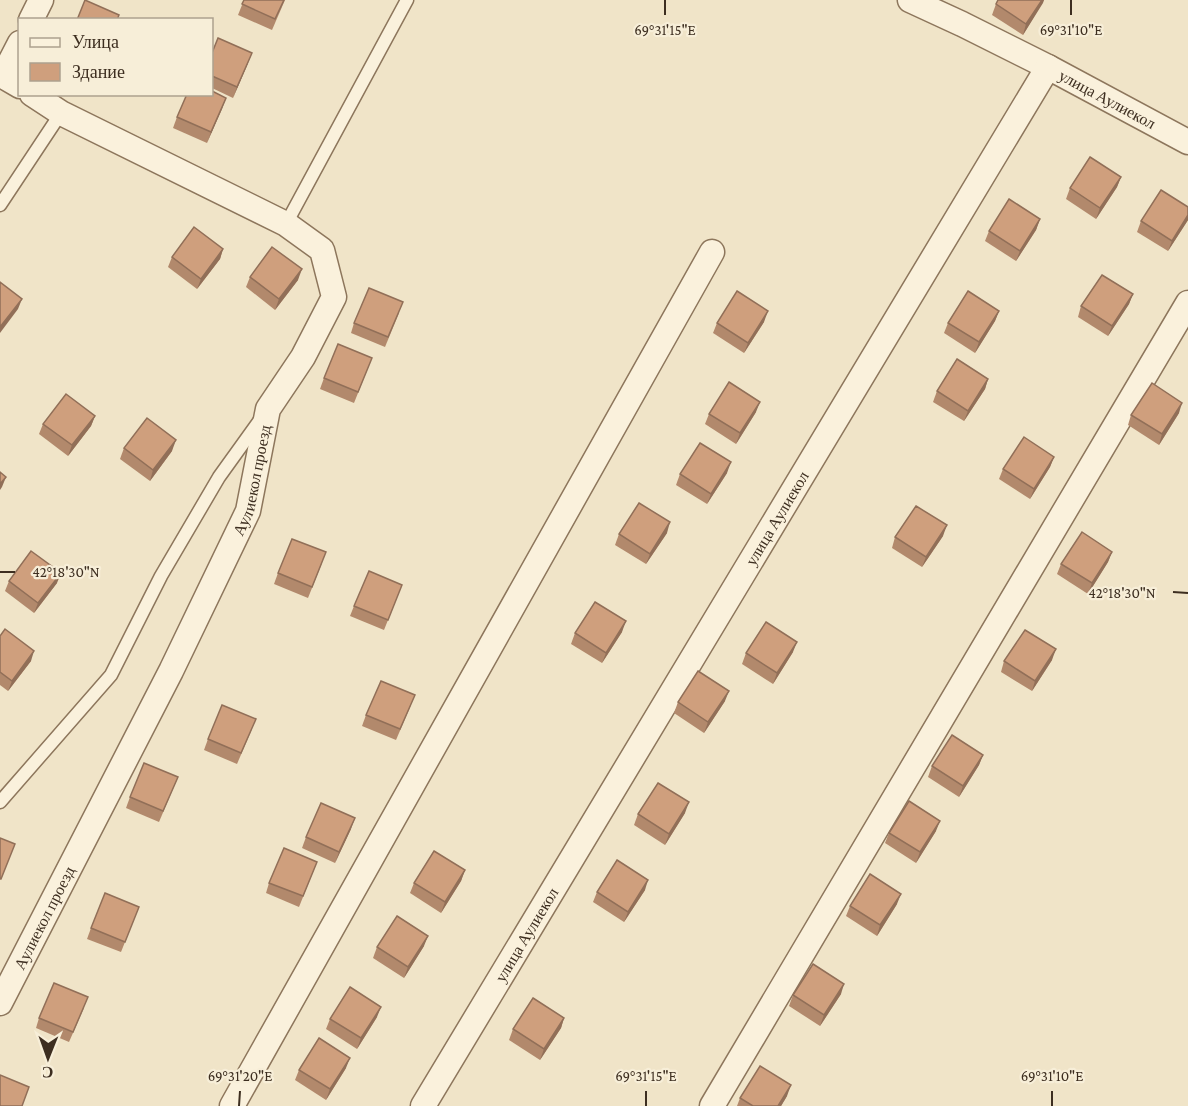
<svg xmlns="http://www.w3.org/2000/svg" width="1188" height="1106" viewBox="0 0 1188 1106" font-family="'Crimson Pro',serif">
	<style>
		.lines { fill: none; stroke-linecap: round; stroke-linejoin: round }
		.service-casing { stroke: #8d765c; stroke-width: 15 }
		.minor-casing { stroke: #8d765c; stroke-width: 27 }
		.service { stroke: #faf1dc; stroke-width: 12 }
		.minor { stroke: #faf1dc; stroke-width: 24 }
		.wall { fill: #b2896c }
		.shaded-wall { fill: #916f58 }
		.building { fill: #cf9f7d; stroke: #916f58; stroke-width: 1.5 }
		.ticks { fill: none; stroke: #3d2e20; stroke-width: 2 }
		.labels { text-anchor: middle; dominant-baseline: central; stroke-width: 4.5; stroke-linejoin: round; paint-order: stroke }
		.street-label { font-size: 16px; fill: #3d2e20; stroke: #f7eed8 }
		.ticks-label { font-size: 15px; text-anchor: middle; fill: #3d2e20; stroke: #f7eed8; stroke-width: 4.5; stroke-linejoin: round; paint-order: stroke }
	</style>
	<rect width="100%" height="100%" fill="#f0e4c8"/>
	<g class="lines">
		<g class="service-casing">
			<g id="service">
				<polyline points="0,205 61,113"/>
				<polyline points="286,224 407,0"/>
				<polyline points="0,802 111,675 161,576 219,477 260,420"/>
			</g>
		</g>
		<g class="minor-casing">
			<g id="minor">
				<polyline points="910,0 962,24 1048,67"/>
				<polyline points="31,20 41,0"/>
				<polyline points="20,43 3,76 20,86"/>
				<path id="s1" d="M0 1003 171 671 248 511 268 409 303 357 334 297 322 250 286 224 61 113 32 94"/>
				<polyline points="232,1106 712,252"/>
				<path id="s2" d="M423 1106 1048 67 1188 142"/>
				<polyline points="712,1106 1188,303"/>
			</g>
		</g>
		<use href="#service" class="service"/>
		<use href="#minor" class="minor"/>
	</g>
	<g class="wall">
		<polygon points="244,0 285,0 272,30 238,15"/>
		<polygon points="998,0 1044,0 1023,35 992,15 996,4"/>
		<polygon points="212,53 248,63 233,98 212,88"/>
		<polygon points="226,98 207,143 173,128 177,117"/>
		<polygon points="1121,177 1117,187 1096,219 1066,199 1070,188"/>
		<polygon points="1188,207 1188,220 1168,251 1137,232 1141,221"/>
		<polygon points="1040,219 1036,230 1016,261 985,241 989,231"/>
		<polygon points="223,249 220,259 197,289 168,267 172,257"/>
		<polygon points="250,277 298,280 275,310 246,287"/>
		<polygon points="1133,294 1129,304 1108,336 1078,317 1081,306"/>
		<polygon points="999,311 995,321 975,353 944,333 948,323"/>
		<polygon points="399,313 385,347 351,333 354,323"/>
		<polygon points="764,322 744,353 713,333 717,323"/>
		<polygon points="368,368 354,403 320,389 324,378"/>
		<polygon points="988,379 985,389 964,421 933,402 937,391"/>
		<polygon points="756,412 736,444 705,424 709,414"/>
		<polygon points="1179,413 1159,445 1128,425 1131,415"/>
		<polygon points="95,416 91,426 68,456 39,434 43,424"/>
		<polygon points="124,448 172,451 150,481 120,459"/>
		<polygon points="1054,457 1050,467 1030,499 999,479 1003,469"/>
		<polygon points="727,473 707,504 676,485 680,474"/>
		<polygon points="667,533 646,564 615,545 619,534"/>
		<polygon points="943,536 922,567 892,548 895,537"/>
		<polygon points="1112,552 1108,562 1088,594 1057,574 1061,564"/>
		<polygon points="322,563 308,598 274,584 278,573"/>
		<polygon points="9,581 57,583 34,613 5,591"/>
		<polygon points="402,585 384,630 350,616 354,606"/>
		<polygon points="622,632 602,663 571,644 575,633"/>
		<polygon points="0,636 31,661 8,691 0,685"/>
		<polygon points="793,652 773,684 742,664 746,653"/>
		<polygon points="1052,660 1032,691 1001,672 1004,661"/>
		<polygon points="725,701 704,733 674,713 678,702"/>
		<polygon points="411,705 396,740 362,726 366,715"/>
		<polygon points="252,729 237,764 204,750 208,739"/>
		<polygon points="983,755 979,765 959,797 928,777 932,766"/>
		<polygon points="178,777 159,822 126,808 130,797"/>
		<polygon points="685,813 665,845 634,825 638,814"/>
		<polygon points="351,829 335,863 302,848 306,837"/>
		<polygon points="936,831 916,863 885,843 889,833"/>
		<polygon points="317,862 299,907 266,893 269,883"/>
		<polygon points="465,870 461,881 441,913 410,893 414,883"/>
		<polygon points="645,890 624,922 593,902 597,892"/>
		<polygon points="897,904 877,936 846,916 850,906"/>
		<polygon points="139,907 121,952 87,939 91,928"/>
		<polygon points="424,946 404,978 373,958 377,947"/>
		<polygon points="841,994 820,1026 789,1006 793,995"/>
		<polygon points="84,1008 69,1042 36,1028 39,1018"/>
		<polygon points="377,1017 357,1049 326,1029 330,1019"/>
		<polygon points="564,1018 561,1028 540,1060 509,1040 513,1029"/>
		<polygon points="346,1068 326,1100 295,1080 299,1070"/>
		<polygon points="787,1096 781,1106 737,1106 740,1098"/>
	</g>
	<g class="shaded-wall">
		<polygon points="1042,0 1044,0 1043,3 1023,35 1026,24"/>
		<polygon points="252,53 248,63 233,98 237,87"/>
		<polygon points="226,98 222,109 207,143 211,132"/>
		<polygon points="1121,177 1117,187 1096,219 1100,208"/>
		<polygon points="1188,215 1188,220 1168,251 1172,241"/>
		<polygon points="1040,219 1036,230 1016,261 1020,251"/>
		<polygon points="223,249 220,259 197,289 201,279"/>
		<polygon points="302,269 298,280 275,310 279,299"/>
		<polygon points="1133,294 1129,304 1108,336 1112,326"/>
		<polygon points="22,299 18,309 0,333 0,327"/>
		<polygon points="768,311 764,322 744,353 748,343"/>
		<polygon points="999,311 995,321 975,353 979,342"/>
		<polygon points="988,379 985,389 964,421 968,411"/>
		<polygon points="760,402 756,412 736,444 740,433"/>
		<polygon points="1182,403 1179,413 1159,445 1162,434"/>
		<polygon points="95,416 91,426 68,456 72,445"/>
		<polygon points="176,440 172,451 150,481 153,470"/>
		<polygon points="1054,457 1050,467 1030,499 1034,489"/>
		<polygon points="731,462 727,473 707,504 711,494"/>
		<polygon points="6,477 2,487 0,490 0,484"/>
		<polygon points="670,522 667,533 646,564 650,554"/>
		<polygon points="947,525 943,536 922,567 926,557"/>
		<polygon points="1112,552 1108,562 1088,594 1092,583"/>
		<polygon points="61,573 57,583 34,613 38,603"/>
		<polygon points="626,621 622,632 602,663 606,653"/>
		<polygon points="797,642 793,652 773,684 777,673"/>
		<polygon points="1056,649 1052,660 1032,691 1035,681"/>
		<polygon points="34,651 31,661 8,691 12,681"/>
		<polygon points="729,691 725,701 704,733 708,722"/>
		<polygon points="983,755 979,765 959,797 963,786"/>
		<polygon points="689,802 685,813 665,845 669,834"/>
		<polygon points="355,818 351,829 335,863 339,852"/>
		<polygon points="940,821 936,831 916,863 920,852"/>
		<polygon points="465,870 461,881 441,913 445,902"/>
		<polygon points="648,880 645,890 624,922 628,912"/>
		<polygon points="901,894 897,904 877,936 880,925"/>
		<polygon points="428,936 424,946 404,978 408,967"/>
		<polygon points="844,984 841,994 820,1026 824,1015"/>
		<polygon points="381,1007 377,1017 357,1049 361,1038"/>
		<polygon points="564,1018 561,1028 540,1060 544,1049"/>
		<polygon points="350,1058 346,1068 326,1100 330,1089"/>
		<polygon points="791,1085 787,1096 781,1106 778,1106"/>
	</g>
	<g class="building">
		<polygon points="85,0 119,15 117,20 77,20"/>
		<polygon points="244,0 284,0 275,19 242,4"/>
		<polygon points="998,0 1042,0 1026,24 996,4"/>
		<polygon points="218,38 252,53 237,87 212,76 212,53"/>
		<polygon points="212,91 226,98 211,132 177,117 187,94 212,94"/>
		<polygon points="1090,157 1121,177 1100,208 1070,188"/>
		<polygon points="1161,190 1188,207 1188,215 1172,241 1141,221"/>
		<polygon points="1009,199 1040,219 1020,251 989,231"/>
		<polygon points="194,227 223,249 201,279 172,257"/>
		<polygon points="272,247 302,269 279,299 250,277"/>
		<polygon points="1102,275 1133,294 1112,326 1081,306"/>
		<polygon points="0,282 22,299 0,327"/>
		<polygon points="369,288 403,302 388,337 354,323"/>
		<polygon points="737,291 768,311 748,343 717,323"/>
		<polygon points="968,291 999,311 979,342 948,323"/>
		<polygon points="338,344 372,358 358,392 324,378"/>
		<polygon points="957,359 988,379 968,411 937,391"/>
		<polygon points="729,382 760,402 740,433 709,414"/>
		<polygon points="1152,383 1182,403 1162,434 1131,415"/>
		<polygon points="66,394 95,416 72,445 43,424"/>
		<polygon points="147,418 176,440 153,470 124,448"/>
		<polygon points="1024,437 1054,457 1034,489 1003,469"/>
		<polygon points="700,443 731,462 711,494 680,474"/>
		<polygon points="0,472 6,477 0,484"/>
		<polygon points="639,503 670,522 650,554 619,534"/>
		<polygon points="916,506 947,525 926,557 895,537"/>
		<polygon points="1082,532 1112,552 1092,583 1061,564"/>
		<polygon points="292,539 326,552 312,587 278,573"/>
		<polygon points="31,551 61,573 38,603 9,581"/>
		<polygon points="369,571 402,585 388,620 354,606"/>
		<polygon points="595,602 626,621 606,653 575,633"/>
		<polygon points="766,622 797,642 777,673 746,653"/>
		<polygon points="5,629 34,651 12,681 0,672 0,636"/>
		<polygon points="1025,630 1056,649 1035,681 1004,661"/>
		<polygon points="698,671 729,691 708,722 678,702"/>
		<polygon points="381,681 415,695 400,729 366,715"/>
		<polygon points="222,705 256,719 241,753 208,739"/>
		<polygon points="952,735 983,755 963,786 932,766"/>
		<polygon points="144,763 178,777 163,811 130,797"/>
		<polygon points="658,783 689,802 669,834 638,814"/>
		<polygon points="909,801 940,821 920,852 889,833"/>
		<polygon points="321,803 355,818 339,852 306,837"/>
		<polygon points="0,838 15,844 1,879 0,879"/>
		<polygon points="284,848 317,862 303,896 269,883"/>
		<polygon points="434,851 465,870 445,902 414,883"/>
		<polygon points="617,860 648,880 628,912 597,892"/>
		<polygon points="870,874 901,894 880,925 850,906"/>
		<polygon points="105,893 139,907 125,942 91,928"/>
		<polygon points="397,916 428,936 408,967 377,947"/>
		<polygon points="813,964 844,984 824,1015 793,995"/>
		<polygon points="54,983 88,997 73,1032 39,1018"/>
		<polygon points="350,987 381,1007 361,1038 330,1019"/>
		<polygon points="533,998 564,1018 544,1049 513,1029"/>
		<polygon points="319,1038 350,1058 330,1089 299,1070"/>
		<polygon points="760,1066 791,1085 778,1106 753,1106 740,1098"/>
		<polygon points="0,1075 29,1087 22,1106 0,1106"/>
	</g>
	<path class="ticks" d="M665 15V0M1071 15V0M0 572H15M1173 592 1188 593M239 1106 240 1091M646 1106V1091M1052 1106V1091"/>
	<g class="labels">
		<g class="street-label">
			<text stroke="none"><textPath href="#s2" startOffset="1280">улица Аулиекол</textPath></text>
			<text stroke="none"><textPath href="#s1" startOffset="582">Аулиекол проезд</textPath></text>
			<text stroke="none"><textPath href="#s2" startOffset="686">улица Аулиекол</textPath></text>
			<text stroke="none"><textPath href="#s1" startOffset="96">Аулиекол проезд</textPath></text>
			<text stroke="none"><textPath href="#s2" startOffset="200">улица Аулиекол</textPath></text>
		</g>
	</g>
	<g class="ticks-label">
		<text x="665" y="35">69°31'15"E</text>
		<text x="1071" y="35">69°31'10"E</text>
		<text x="66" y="577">42°18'30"N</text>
		<text x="1122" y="598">42°18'30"N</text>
		<text x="240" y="1081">69°31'20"E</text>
		<text x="646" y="1081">69°31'15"E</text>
		<text x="1052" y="1081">69°31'10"E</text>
	</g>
	<rect x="18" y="18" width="195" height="78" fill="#f7eed8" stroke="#ada18e" stroke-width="1.5"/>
	<rect x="30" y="38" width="30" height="9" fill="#faf1dc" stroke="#ada18e" stroke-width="1.5"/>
	<text x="72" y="48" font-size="18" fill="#3d2e20">Улица</text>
	<rect x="30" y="63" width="30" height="18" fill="#cf9f7d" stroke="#ada18e" stroke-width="1.5"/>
	<text x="72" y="78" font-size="18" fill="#3d2e20">Здание</text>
	<g transform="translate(48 1058) rotate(181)" stroke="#f7eed8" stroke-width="4.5" paint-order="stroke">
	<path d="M0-4.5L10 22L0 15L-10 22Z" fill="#3d2e20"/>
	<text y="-9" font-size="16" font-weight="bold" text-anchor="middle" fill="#3d2e20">С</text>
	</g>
</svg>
